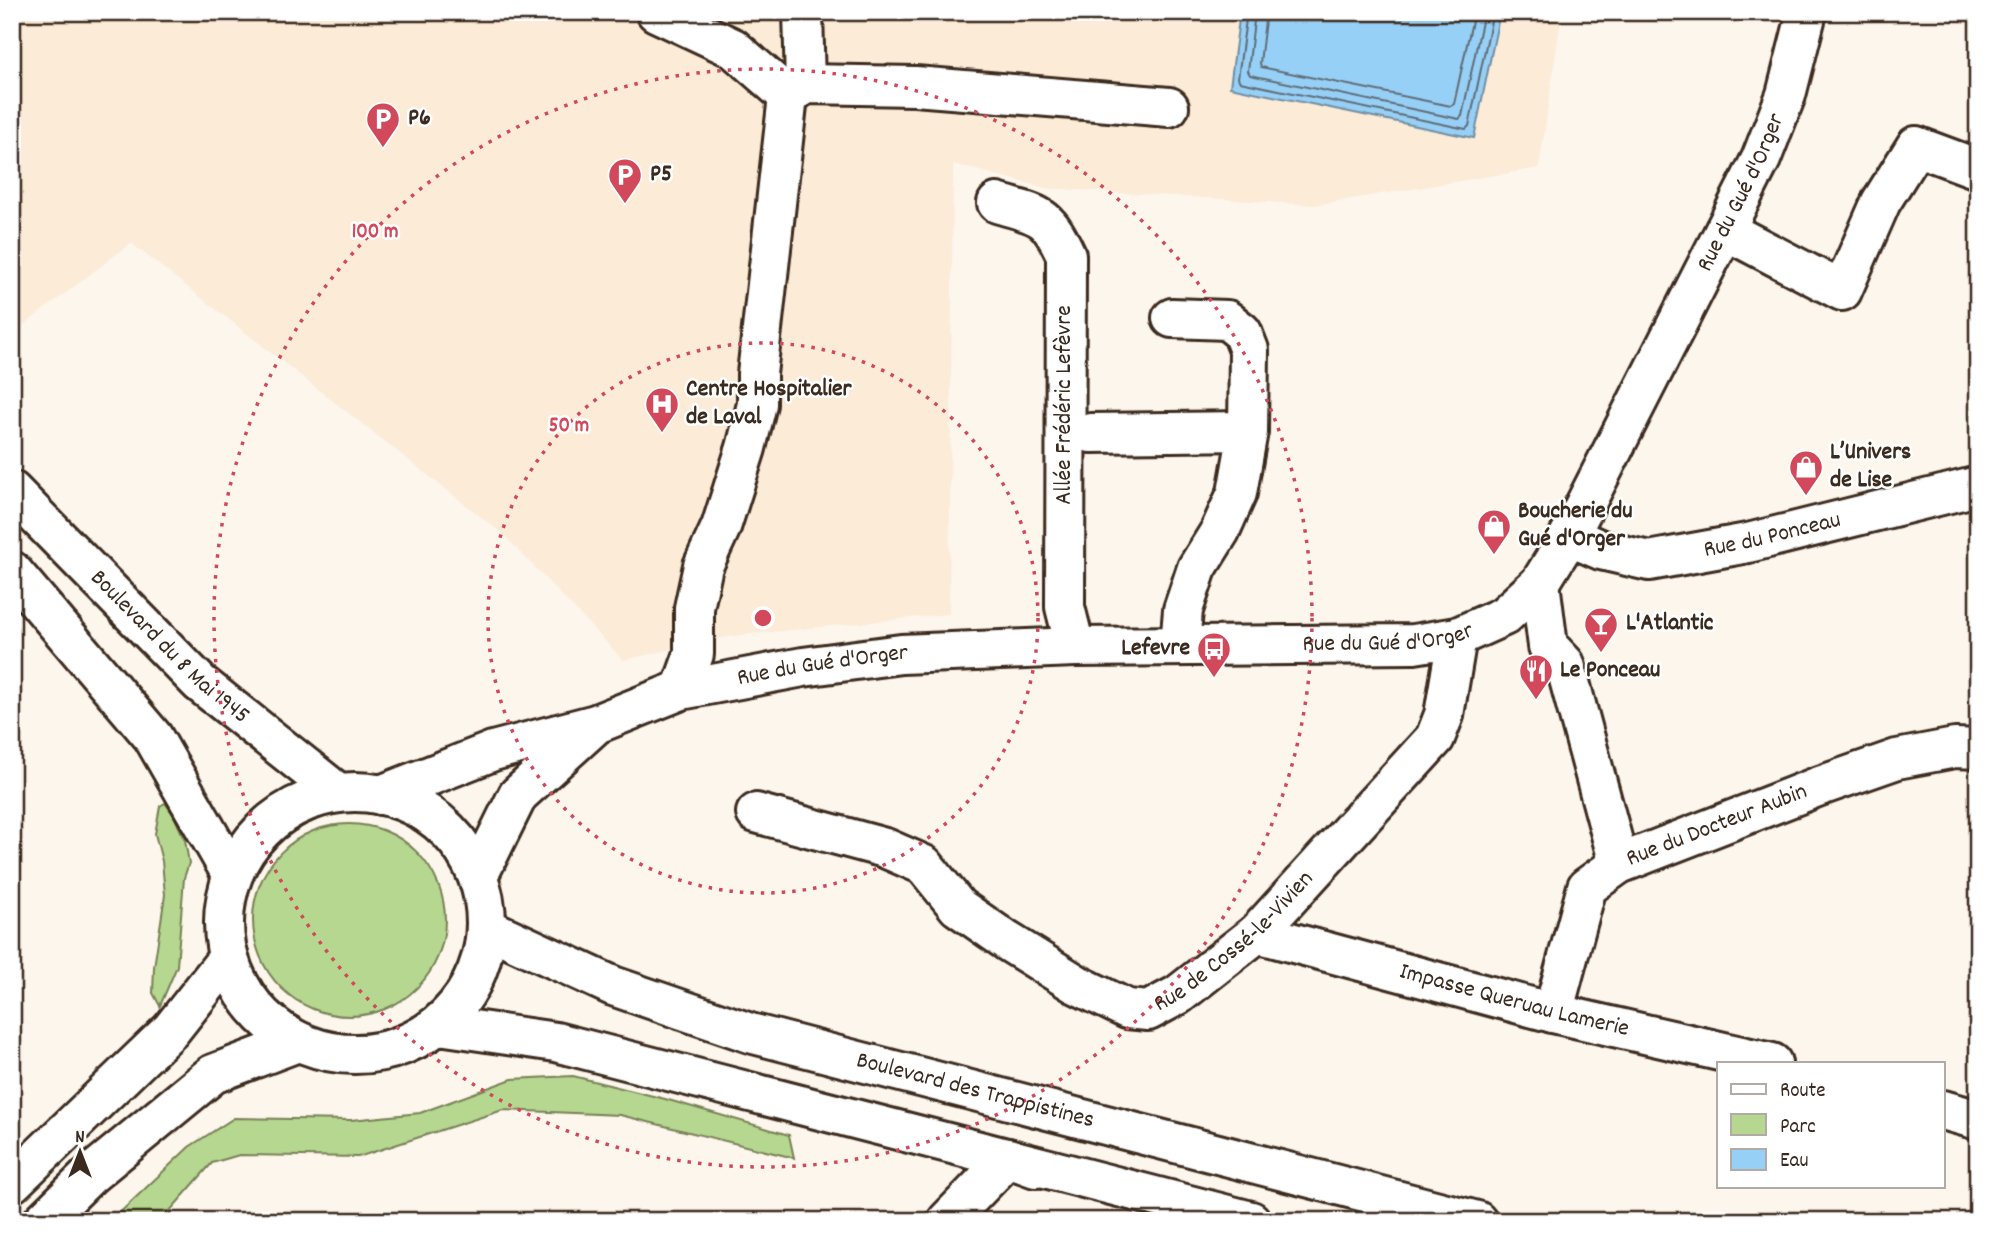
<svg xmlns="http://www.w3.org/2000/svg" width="1990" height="1233" viewBox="0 0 1990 1233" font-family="Dekko,sans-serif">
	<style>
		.built { fill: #fbebd7 }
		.green { fill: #b6d790; stroke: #788057; stroke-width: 2 }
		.water { fill: #97d0f7; stroke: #728ea0; stroke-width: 2 }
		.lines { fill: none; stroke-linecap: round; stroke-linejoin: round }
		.shore { stroke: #606c75; stroke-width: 2 }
		.minor-casing { stroke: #3b2a1e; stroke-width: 44 }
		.major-casing { stroke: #3b2a1e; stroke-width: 44 }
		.minor { stroke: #fff; stroke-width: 38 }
		.major { stroke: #fff; stroke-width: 38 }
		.ring { fill: none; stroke: #d1495b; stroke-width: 3.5; stroke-dasharray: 3.5 7 }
		.labels { text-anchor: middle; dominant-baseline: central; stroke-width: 5; stroke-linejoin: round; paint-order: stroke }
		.poi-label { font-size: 24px; font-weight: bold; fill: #3b2a1e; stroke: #fff; text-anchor: start }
		.street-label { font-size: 24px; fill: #3b2a1e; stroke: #fff }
		.centre { fill: #d1495b; stroke: #fff; stroke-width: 3.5 }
		.ring-label { font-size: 21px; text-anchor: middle; font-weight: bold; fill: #d1495b; stroke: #fff; stroke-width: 5; stroke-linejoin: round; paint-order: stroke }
	</style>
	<rect width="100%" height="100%" fill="#fdf6ed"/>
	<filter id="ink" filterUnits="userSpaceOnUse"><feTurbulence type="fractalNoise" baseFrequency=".0143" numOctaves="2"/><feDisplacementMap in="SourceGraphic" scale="14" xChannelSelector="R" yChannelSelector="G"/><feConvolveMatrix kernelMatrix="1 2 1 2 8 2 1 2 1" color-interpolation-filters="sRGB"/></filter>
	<g filter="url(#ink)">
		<polygon class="built" points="12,12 1562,12 1539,168 1314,205 1046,188 953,164 949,614 731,636 623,660 503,534 131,243 12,334"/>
		<g class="green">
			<polygon points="165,803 173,814 185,840 189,863 184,878 177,966 160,1006 153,993 154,967 165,895 162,861 155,834 160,806"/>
			<circle cx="349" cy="920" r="96"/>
			<polygon points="573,1076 665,1099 789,1135 794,1158 620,1115 503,1110 358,1157 239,1155 212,1163 161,1221 111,1221 189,1147 234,1118 351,1120 420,1113 512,1079"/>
		</g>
		<polygon class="water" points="1240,12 1500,12 1474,138 1230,87"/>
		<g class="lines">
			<g class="shore">
				<polyline points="1247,12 1238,78 1240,82 1466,129 1469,126 1493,12"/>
				<polyline points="1255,12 1248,71 1250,75 1459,119 1462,116 1484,12"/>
				<polyline points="1266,12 1260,63 1261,67 1451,106 1454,104 1474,12"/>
			</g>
			<g class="minor-casing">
				<g id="minor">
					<polyline points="656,12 733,48 788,96 757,374 757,404 746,448 721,527 703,566 694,608 694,654 681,690"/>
					<polyline points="803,12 805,84"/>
					<polyline points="788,96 805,84 915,86 1169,107"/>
					<path d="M997 203C1040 216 1046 212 1066 255L1065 607 1075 647"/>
					<polyline points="1725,230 1842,291 1881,202 1916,146 1978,169"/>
					<polyline points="1172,318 1227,320 1242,332 1249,350 1248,431 1237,493 1220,531 1197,568 1183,610 1180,646"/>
					<polyline points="1091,433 1248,431"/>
					<path id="s1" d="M1569 536 1601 550 1649 561 1748 543 1978 486"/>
					<polyline points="1540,583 1548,646 1565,664 1619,864"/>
					<path id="s2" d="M756 813 885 848 924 865 958 907 1007 941 1076 984 1127 1009 1148 1011 1178 995 1257 933 1435 738 1444 715 1457 637"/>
					<path id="s3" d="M1257 933 1553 1013 1772 1063"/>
					<path id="s4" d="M1553 1013 1587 887 1619 864 1817 787 1897 759 1955 748 1978 749"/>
					<polyline points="1943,1110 1978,1120"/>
					<polyline points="947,1221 1008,1158 1036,1168"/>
				</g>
			</g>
			<g class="major-casing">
				<g id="major">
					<path id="s5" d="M12 491 200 683 338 793"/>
					<polyline points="12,571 153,737 232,875"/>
					<circle cx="355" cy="923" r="131"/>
					<path id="s6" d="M381 795 493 751 596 724 681 690 803 667 901 654 1075 647 1414 644 1457 637 1504 616 1540 583 1569 536 1761 159 1786 95 1807 12"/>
					<polyline points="478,876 518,795 592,728"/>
					<path id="s7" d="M487 928 613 986 750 1033 1477 1221"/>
					<polyline points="439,1025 556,1042 1251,1221"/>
					<polyline points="12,1183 171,1030 227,959"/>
					<polyline points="43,1221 90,1175 213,1074 298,1042"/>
				</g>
			</g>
			<use href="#minor" class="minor"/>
			<use href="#major" class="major"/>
		</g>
	</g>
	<g class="ring">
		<circle cx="763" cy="618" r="275"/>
		<circle cx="763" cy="618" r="549"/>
	</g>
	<defs>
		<g id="parking-pin" transform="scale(1.75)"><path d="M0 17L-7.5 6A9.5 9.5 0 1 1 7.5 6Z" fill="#d1495b" stroke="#fff"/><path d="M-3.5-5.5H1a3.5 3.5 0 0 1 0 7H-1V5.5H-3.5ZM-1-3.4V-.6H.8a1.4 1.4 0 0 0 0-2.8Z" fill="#fff"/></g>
		<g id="hospital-pin" transform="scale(1.75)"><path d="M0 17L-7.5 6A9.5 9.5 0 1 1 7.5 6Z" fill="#d1495b" stroke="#fff"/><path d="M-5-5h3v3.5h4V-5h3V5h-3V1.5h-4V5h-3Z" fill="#fff"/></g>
		<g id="shop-pin" transform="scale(1.75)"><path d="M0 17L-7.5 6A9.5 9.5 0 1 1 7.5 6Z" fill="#d1495b" stroke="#fff"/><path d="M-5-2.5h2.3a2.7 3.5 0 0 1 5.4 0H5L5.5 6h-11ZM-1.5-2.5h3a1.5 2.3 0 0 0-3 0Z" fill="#fff"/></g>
		<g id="bar-pin" transform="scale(1.75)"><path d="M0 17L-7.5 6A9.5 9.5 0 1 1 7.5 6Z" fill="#d1495b" stroke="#fff"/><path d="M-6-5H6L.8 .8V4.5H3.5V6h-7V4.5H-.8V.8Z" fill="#fff"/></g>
		<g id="bus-pin" transform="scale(1.75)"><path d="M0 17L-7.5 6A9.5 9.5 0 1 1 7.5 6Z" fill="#d1495b" stroke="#fff"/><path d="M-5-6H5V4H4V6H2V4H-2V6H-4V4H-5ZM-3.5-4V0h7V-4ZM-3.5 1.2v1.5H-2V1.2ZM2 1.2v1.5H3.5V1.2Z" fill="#fff"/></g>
		<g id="restaurant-pin" transform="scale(1.75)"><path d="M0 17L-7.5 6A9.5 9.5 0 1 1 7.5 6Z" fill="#d1495b" stroke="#fff"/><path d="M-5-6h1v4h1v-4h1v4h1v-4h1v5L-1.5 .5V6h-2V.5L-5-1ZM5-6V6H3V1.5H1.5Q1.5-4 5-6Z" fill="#fff"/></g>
	</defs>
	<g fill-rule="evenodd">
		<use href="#parking-pin" x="383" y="119"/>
		<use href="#parking-pin" x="625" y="175"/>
		<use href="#hospital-pin" x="662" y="404"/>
		<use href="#shop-pin" x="1806" y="467"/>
		<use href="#shop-pin" x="1494" y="526"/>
		<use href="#bar-pin" x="1601" y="624"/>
		<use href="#bus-pin" x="1214" y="649"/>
		<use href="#restaurant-pin" x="1536" y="671"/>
	</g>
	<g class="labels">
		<g class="poi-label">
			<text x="408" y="119">P6</text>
			<text x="650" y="175">P5</text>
			<text x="686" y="390">Centre Hospitalier<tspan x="686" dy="28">de Laval</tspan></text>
			<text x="1830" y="453">L’Univers<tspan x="1830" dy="28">de Lise</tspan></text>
			<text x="1518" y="512">Boucherie du<tspan x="1518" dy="28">Gué d'Orger</tspan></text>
			<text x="1626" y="624">L'Atlantic</text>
			<text x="1190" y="649" text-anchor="end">Lefevre</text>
			<text x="1560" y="671">Le Ponceau</text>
		</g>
		<g class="street-label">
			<text stroke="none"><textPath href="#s6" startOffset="1638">Rue du Gué d'Orger</textPath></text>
			<text transform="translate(1065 405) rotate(-90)">Allée Frédéric Lefèvre</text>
			<text stroke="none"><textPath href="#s1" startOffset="210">Rue du Ponceau</textPath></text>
			<text stroke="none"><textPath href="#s6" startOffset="1029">Rue du Gué d'Orger</textPath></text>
			<text stroke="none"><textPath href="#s5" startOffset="222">Boulevard du 8 Mai 1945</textPath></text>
			<text stroke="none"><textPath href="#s6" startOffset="462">Rue du Gué d'Orger</textPath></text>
			<text stroke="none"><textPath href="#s4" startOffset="275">Rue du Docteur Aubin</textPath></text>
			<text stroke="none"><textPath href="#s2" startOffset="560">Rue de Cossé-le-Vivien</textPath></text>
			<text stroke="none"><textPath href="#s3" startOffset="266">Impasse Queruau Lamerie</textPath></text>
			<text stroke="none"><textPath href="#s7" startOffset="516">Boulevard des Trappistines</textPath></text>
		</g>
	</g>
	<circle cx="763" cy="618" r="10" class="centre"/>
	<g class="ring-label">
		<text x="375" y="237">100 m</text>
		<text x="569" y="431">50 m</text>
	</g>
	<rect width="1990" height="1233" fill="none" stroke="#fff" stroke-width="42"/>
	<rect x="21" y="21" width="1948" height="1191" fill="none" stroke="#3b2a1e" stroke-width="2.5" filter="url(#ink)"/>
	<rect x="1717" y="1062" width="228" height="126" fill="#ffffff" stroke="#b1aaa5" stroke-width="2"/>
	<rect x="1731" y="1084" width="35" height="10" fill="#ffffff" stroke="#b1aaa5" stroke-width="2"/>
	<text x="1780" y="1096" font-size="21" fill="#3b2a1e">Route</text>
	<rect x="1731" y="1114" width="35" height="21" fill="#b6d790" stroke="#b1aaa5" stroke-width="2"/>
	<text x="1780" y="1132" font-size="21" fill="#3b2a1e">Parc</text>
	<rect x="1731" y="1149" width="35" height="21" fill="#97d0f7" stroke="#b1aaa5" stroke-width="2"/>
	<text x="1780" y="1166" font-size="21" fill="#3b2a1e">Eau</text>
	<g transform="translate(80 1152)" stroke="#ffffff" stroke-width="5" paint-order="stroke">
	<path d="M0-5L12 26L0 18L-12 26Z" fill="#3b2a1e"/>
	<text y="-10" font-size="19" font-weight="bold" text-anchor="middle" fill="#3b2a1e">N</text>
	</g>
</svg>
